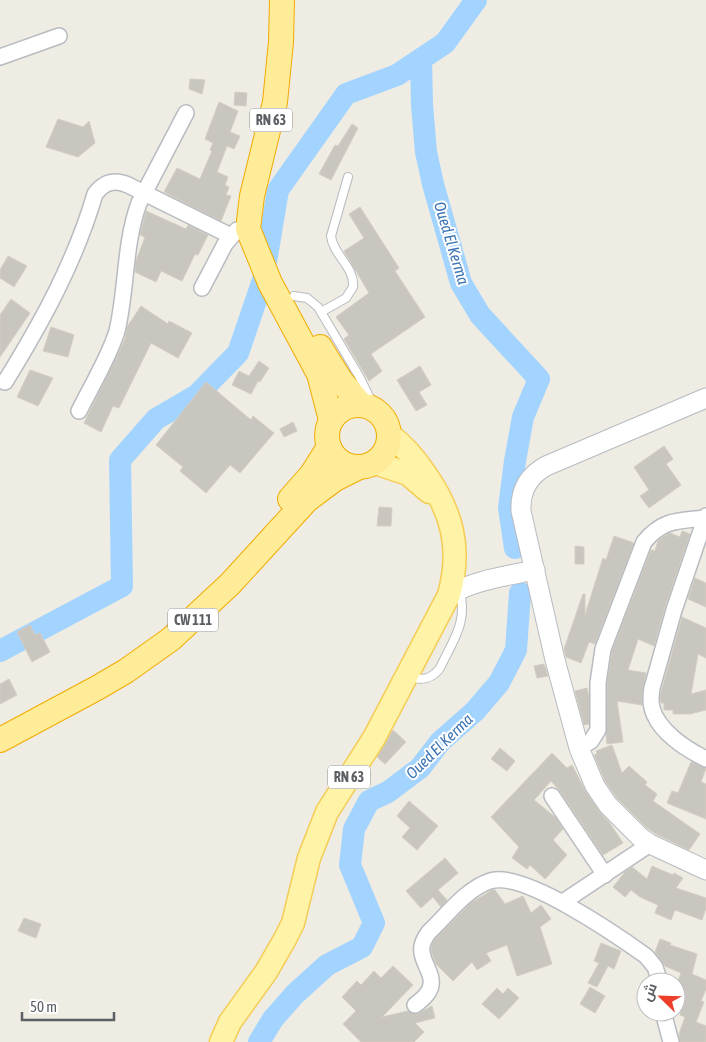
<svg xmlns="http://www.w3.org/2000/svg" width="706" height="1042" viewBox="0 0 706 1042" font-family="'Asap Condensed',Cairo,sans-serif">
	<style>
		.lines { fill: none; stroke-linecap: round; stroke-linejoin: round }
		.river { stroke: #a2d4ff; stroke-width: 22 }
		.building { fill: #c9c6c0; stroke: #d3cec1 }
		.service-casing { stroke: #b8bbc0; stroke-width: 10 }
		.minor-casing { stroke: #b8bbc0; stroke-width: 18 }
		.tertiary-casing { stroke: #b8bbc0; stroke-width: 21 }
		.primary-casing { stroke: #f4cc56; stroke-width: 25 }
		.trunk-casing { stroke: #f1ab00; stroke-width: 26 }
		.service { stroke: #fff; stroke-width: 8 }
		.minor { stroke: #fff; stroke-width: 15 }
		.tertiary { stroke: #fff; stroke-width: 19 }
		.primary { stroke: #fff3a7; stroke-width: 22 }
		.trunk { stroke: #ffec98; stroke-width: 24 }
		.labels { text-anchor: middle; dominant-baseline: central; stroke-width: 4; stroke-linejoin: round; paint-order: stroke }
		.shield { fill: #fff; stroke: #8c8f92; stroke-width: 1 }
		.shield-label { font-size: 14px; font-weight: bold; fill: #5b5f64 }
		.water-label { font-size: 16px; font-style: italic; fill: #3d74b4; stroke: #fff }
	</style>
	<rect width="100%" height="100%" fill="#eeece3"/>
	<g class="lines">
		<g class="river">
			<polyline points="421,59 422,105 426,152 433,184 461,283 480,315 539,379 523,417 515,461 509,508 515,548"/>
			<polyline points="0,651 122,586 120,460 156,419 197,395 238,353 263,280 278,190 346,94 397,75 445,43 476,0"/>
			<polyline points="259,1042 273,1019 295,994 327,965 362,947 374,923 350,865 354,829 369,801 388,792 420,768 440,742 475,711 499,683 516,650 520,593"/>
		</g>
	</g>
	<g class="building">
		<polygon points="190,79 205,80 202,94 189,89"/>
		<polygon points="235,92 247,93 246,106 234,105"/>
		<polygon points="219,102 238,111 230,132 240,136 234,149 227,146 217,172 228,177 225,185 229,187 226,195 231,196 221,221 164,192 177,168 200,179 212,151 210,150 213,143 205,139"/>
		<polygon points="58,119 83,127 89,121 95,143 78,157 46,147"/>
		<polygon points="352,124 358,128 331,180 319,174 335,145 338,146"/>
		<polygon points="360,207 399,268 395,271 425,317 371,354 382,371 369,381 344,339 349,335 336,317 369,293 344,251 364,238 349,214"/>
		<polygon points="146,211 186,229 188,225 208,235 198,255 195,254 182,281 161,271 156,282 135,272 136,261 145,237 140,235"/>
		<polygon points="8,256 27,266 14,287 0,278 0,270"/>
		<polygon points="11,299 30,313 0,357 0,315"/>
		<polygon points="141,306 168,324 169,321 192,333 178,358 151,343 119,408 113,406 101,432 84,423 118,354 125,339 127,327"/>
		<polygon points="51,327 74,335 68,357 43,351"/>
		<polygon points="259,361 269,368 260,382 258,381 251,394 232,385 239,371 249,376"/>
		<polygon points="420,366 431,385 419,392 427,405 416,411 397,380"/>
		<polygon points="30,370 53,378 38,406 17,397"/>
		<polygon points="206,382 251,420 253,416 274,433 240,473 230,465 206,493 180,471 183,467 156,445"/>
		<polygon points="293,422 297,431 284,437 280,429"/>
		<polygon points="664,446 673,459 666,464 681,485 649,508 640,496 649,490 634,467"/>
		<polygon points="379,507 392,508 391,526 377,526"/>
		<polygon points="682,531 690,534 665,607 654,646 638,639 628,670 646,673 643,687 642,705 617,701 623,742 607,744 606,734 607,684 612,651 651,550 655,551 658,541 663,537 670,533 680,537"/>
		<polygon points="614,536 634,543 595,644 589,642 581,663 566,657 564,649 583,594 585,594 585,615 603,558 606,560"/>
		<polygon points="575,546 584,547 584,564 575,564"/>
		<polygon points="695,578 706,583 706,607 688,599"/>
		<polygon points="682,617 706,628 706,658 698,654 691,694 706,690 706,710 690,714 673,714 673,710 664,710 664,703 661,703 660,696"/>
		<polygon points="30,625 35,635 40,633 50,652 32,662 17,632"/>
		<polygon points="544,664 548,676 537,678 534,666"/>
		<polygon points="9,679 17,695 0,704 0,684"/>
		<polygon points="587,688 589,697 589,724 584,725 575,691"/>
		<polygon points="393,730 406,742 385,764 377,757"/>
		<polygon points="612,745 622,773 629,766 647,782 645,785 657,794 653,801 700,834 689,850 656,834 647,828 617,798 605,781 594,755 597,754 596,751"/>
		<polygon points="500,748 515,761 507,771 491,759"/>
		<polygon points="552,753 567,768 572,765 586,792 599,811 609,822 623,843 603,855 560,791 551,781 534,800 555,817 563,829 553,840 567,855 545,879 530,865 527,869 512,858 519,847 491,817"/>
		<polygon points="691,762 706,768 701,782 706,784 706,819 667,803 672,791 678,793"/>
		<polygon points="409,801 438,826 417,850 402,837 410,828 397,816"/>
		<polygon points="445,858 458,873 438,890 447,900 441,907 433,897 421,908 406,891"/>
		<polygon points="652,866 673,875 674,873 683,878 676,888 706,898 706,908 702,920 675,910 671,920 655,913 658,905 640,897 631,890 625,897 613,887 625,872 632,867 647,879"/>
		<polygon points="492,890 495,890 505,904 523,896 531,913 541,905 551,919 540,927 552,964 517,976 507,945 486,953 491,961 477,970 472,962 453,981 436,964 431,951 432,944 436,938 471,903"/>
		<polygon points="24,918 41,924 36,938 18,931"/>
		<polygon points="660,939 671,943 670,945 697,954 692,974 706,980 706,989 701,1001 704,1002 696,1022 706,1026 706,1042 680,1042 679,1034 685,1017 680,1015 681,1012 676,1010 676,986 681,973 665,966 655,952"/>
		<polygon points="601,943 621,951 614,969 608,966 597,987 588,983 599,963 594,961"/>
		<polygon points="393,966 413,985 382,1017 408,1011 417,1014 432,1006 435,1018 415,1023 424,1032 414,1042 361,1042 343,1024 356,1011 342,997 357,981 361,985 374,971 381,978"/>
		<polygon points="590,987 605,996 595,1013 580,1004"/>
		<polygon points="497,988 503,994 508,988 519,998 499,1019 482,1004"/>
	</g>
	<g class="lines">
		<g class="service-casing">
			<g id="service">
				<polyline points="294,296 307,298 318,307 359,376 375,409"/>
				<path d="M321 312 346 298 353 287C355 267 333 255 331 236L348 177"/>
				<path d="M408 676C421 681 431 680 440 668 453 640 469 621 459 589"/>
			</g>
		</g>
		<g class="minor-casing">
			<g id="minor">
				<polyline points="0,57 59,36"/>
				<polyline points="202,288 225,244 237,230"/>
				<path d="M5 382C42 322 75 262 95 194 104 182 114 179 128 185L231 236"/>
				<path d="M79 411C91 387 110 355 117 331 127 289 124 244 139 203L186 113"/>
				<path d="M706 516 674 610 652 688C651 695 650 701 652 708 658 731 686 749 706 759"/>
				<path d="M579 748 591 741 598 730V683L603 649 644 542C663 519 678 521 706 518"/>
				<polyline points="552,796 605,875"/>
				<polyline points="563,902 650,844"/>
				<path d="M415 1005C419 1002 424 998 427 994 440 977 419 963 422 946 423 941 426 936 429 932 447 915 466 889 490 881 523 870 618 936 646 956L655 967 660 982"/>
				<polyline points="663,1012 671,1042"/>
			</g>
		</g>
		<g class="tertiary-casing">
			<g id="tertiary">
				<path d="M706 398 546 466C528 476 520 491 521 511L555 660 579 748 595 786 608 805 640 837 650 844 706 870"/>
				<path d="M449 595C474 580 507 576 535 570"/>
			</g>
		</g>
		<g class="primary-casing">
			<g id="primary">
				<polyline points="375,463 408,474 429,492"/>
				<path d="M221 1042 230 1022 266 972 285 939 293 923 309 858 327 812 374 738 449 595C462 548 452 511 424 472 414 457 404 446 390 435"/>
			</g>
		</g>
		<g class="trunk-casing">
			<g id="trunk">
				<polyline points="282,0 281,42 275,102 252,196 248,229 270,283 319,374 331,420"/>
				<polyline points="320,347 341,381 360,404"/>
				<circle cx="358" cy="436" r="31"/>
				<polyline points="290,499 312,474 329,447"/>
				<polyline points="0,740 97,688 126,671 171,639 230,584 307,500 335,479 359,467"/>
			</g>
		</g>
		<use href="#service" class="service"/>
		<use href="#minor" class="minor"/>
		<use href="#tertiary" class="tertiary"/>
		<use href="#primary" class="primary"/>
		<use href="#trunk" class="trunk"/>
	</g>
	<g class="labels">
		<g class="shield">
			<rect x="250" y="108.5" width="42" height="23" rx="4"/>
			<rect x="168" y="608.5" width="50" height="23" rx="4"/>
			<rect x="328" y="765.5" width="42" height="23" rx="4"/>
		</g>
		<g class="shield-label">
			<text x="271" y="120">RN 63</text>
			<text x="193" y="620">CW 111</text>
			<text x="349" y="777">RN 63</text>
		</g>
		<g class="water-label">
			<text transform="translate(452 243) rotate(73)">Oued El Kerma</text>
			<text transform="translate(439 746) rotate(-44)">Oued El Kerma</text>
		</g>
	</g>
	<g transform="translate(661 997) rotate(293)"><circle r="24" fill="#ffffff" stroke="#bdbfc1"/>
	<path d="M0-4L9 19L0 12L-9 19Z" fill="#ed3e2a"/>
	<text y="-8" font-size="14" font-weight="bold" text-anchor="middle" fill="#5b5f64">ش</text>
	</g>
	<path d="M22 1012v8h92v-8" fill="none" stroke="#5b5f64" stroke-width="2.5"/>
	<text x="30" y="1012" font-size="15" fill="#5b5f64" stroke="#ffffff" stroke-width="4" paint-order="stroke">50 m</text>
</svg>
